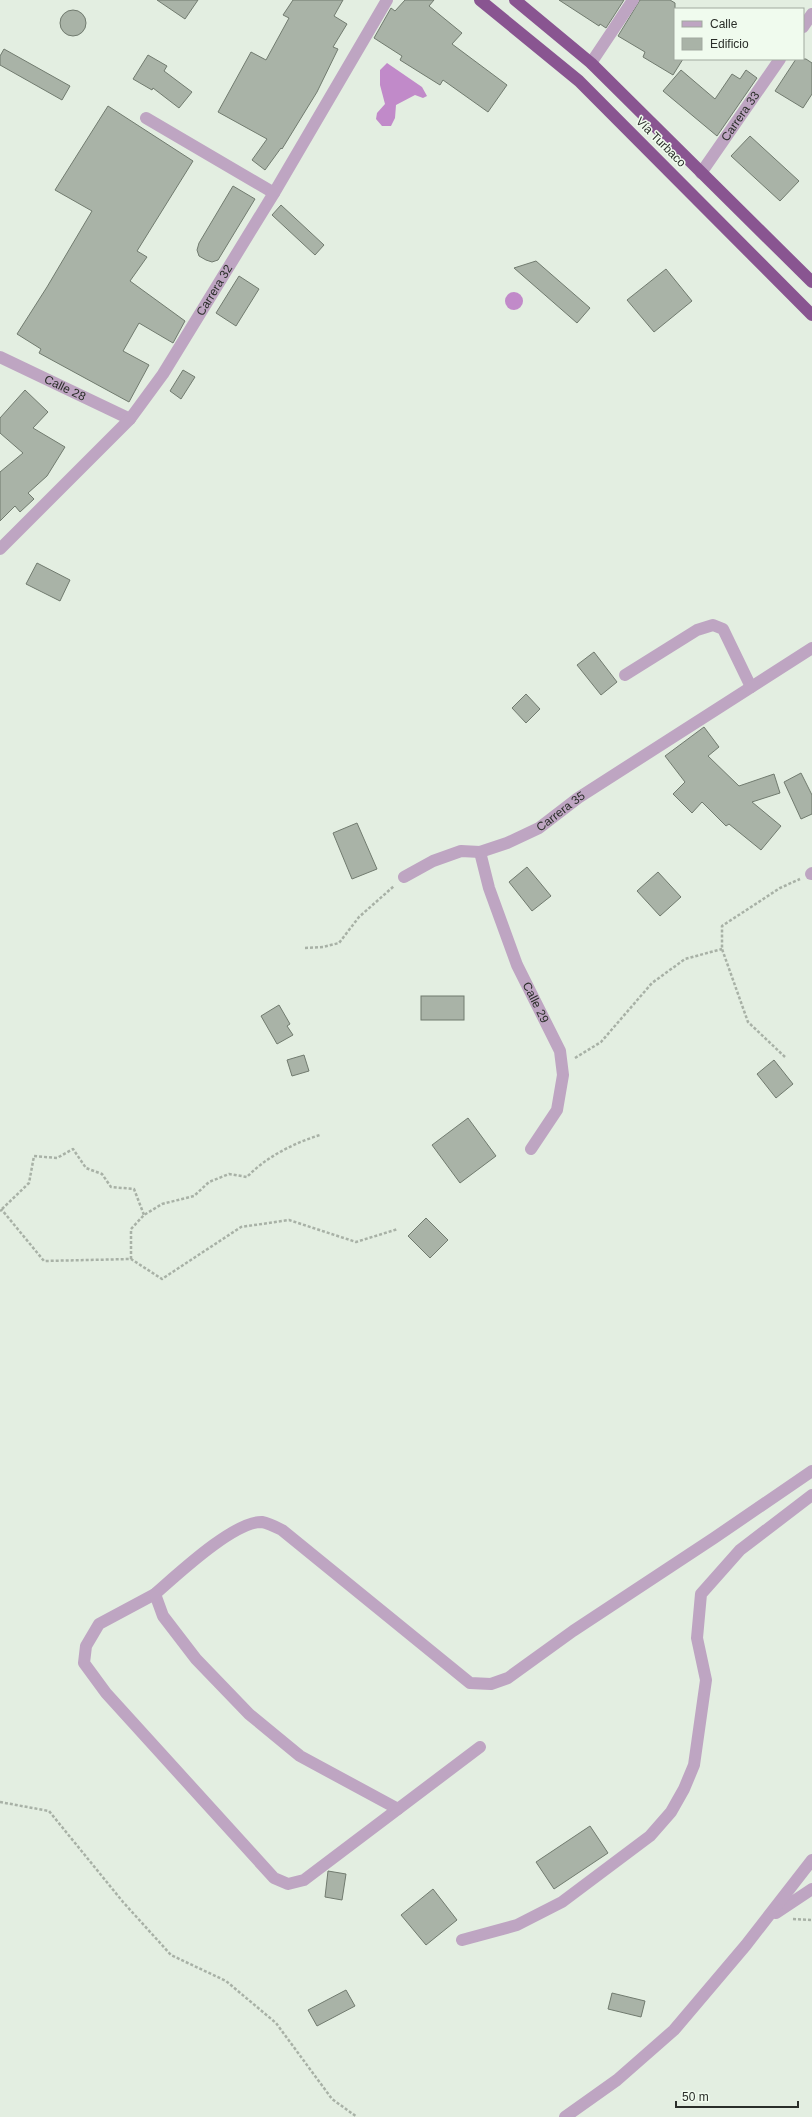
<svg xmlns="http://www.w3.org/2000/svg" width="812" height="2117" viewBox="0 0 812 2117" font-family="Arial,sans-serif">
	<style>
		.water { fill: #c18ac9 }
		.building { fill: #a9b3a7; stroke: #717b6f }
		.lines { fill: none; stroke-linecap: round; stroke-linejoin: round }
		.path { stroke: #a8b1a6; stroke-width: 2.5; stroke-dasharray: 3 2; stroke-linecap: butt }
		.minor { stroke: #bea5c2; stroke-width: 12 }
		.highway { stroke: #895591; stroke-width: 12 }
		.labels { text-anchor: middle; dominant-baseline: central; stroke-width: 3; stroke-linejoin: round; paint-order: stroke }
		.street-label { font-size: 12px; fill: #2a2e29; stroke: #f0fbee }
	</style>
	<rect width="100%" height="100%" fill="#e3eee1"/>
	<g class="water">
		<polygon points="387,63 422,87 427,96 423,98 415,95 396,105 395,118 391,126 382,126 376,119 377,113 385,104 380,85 380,70"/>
		<circle cx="514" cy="301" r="9"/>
	</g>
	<g class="building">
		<polygon points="157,0 198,0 185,19"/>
		<polygon points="293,0 343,0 334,16 347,24 333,47 338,49 317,92 282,149 281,148 265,170 252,160 267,139 218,112 251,52 266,60 289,18 283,15"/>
		<polygon points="405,0 434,0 429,6 462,33 452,44 507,85 488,112 443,80 440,85 400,60 402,56 374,38 391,8 395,11"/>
		<polygon points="559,0 624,0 606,28 600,24 599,26"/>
		<polygon points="640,0 670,0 675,3 675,59 683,59 673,75 643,57 645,52 618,36"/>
		<circle cx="73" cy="23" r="13"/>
		<polygon points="4,49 70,86 62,100 0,65 0,56"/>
		<polygon points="148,55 167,66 164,71 192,92 179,108 153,88 152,90 133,79"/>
		<polygon points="796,59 806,59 812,63 812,94 803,108 775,91"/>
		<polygon points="681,70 715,99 732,74 740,79 746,70 757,78 717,136 663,91"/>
		<polygon points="108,106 193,161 137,251 147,257 130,281 185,321 173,343 139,323 123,351 149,365 129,402 39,353 41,349 17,334 47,287 92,211 55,190"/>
		<polygon points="750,136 799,181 780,201 731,156"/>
		<polygon points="233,186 255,199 218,260 212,262 206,260 199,256 197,250 199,243"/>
		<polygon points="281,205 324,245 315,255 272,215"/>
		<polygon points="536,261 590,308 577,323 514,268"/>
		<polygon points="666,269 692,301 654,332 627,300"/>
		<polygon points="239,276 259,289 236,326 216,313"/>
		<polygon points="183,370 195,377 181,399 170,391"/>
		<polygon points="25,390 48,412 33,428 65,447 47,476 28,493 34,499 20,512 15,506 0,521 0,472 23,453 0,433 0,418"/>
		<polygon points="37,563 70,580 60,601 26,584"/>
		<polygon points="594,652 617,682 601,695 577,665"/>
		<polygon points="526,694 540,709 526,723 512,708"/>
		<polygon points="704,727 719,747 708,756 739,786 774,774 780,793 752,802 781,826 761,850 729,824 726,826 702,802 692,813 673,794 685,782 665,756"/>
		<polygon points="801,773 812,795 812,814 801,819 784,782"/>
		<polygon points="357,823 377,869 352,879 333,833"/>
		<polygon points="527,867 551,896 532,911 509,882"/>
		<polygon points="658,872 681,897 660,916 637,891"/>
		<rect x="421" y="996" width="43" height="24"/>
		<polygon points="279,1005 290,1024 287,1026 293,1035 277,1044 261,1016"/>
		<polygon points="304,1055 309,1071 292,1076 287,1060"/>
		<polygon points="774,1060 793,1084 776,1098 757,1074"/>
		<polygon points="468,1118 496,1156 460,1183 432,1145"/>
		<polygon points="426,1218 448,1240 430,1258 408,1236"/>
		<polygon points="590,1826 608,1853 554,1889 536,1862"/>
		<polygon points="328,1871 346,1874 342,1900 325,1897"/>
		<polygon points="433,1889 457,1920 426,1945 401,1915"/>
		<polygon points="346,1990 355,2006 317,2026 308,2010"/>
		<polygon points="612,1993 645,2001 641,2017 608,2009"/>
	</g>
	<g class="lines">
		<g class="path">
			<polyline points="305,948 323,947 339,943 359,917 394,886"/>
			<polyline points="785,1057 748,1022 722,949 722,926 780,888 800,879"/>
			<polyline points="575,1058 601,1042 652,983 685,959 722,949"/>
			<polyline points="2,1209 29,1183 34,1156 57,1158 73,1149 86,1168 102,1174 111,1187 134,1189 144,1215"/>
			<polyline points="0,1211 2,1210 44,1261 131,1259 162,1279 241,1227 289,1220 356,1242 398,1229"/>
			<path d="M131 1259V1229L144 1215 162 1204 194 1196 209 1182 229 1174 247 1177C266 1157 294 1143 320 1135"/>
			<polyline points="0,1802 49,1811 123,1902 171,1955 226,1981 276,2023 332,2099 357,2117"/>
			<polyline points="793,1919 812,1920"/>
		</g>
		<g class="minor">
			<polyline points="803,27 812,14"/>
			<polyline points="591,63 633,0"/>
			<polyline points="146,118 274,193"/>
			<path id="s1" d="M701 173 780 59"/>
			<path id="s2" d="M0 357 130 419"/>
			<path id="s3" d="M0 549 130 419 163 374 274 193 387 0"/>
			<polyline points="625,675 697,630 713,625 723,629 751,687"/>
			<path id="s4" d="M480 852 489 888 517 965 560 1051 563 1075 557 1110 531 1149"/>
			<polyline points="811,874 812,873"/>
			<path id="s5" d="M404 877 433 861 461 851 480 852 507 843 539 828 578 798 812 648"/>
			<polyline points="155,1594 99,1624 86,1646 84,1663 106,1693 274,1878 288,1884 304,1880 480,1747"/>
			<path d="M398 1809 300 1756 249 1714 196 1659 163 1616 155 1594C177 1575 234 1521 262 1522 268 1523 276 1527 282 1530L470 1683 491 1684 508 1678 573 1631 714 1538 812 1471"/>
			<polyline points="776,1913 812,1889"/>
			<polyline points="462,1940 517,1925 562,1902 650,1836 671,1812 684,1789 694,1765 706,1680 697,1638 701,1594 740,1550 812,1495"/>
			<polyline points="565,2117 617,2080 674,2030 746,1945 812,1860"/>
		</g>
		<g class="highway">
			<polyline points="480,0 579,81 812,315"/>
			<polyline points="515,0 591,63 812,282"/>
		</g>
	</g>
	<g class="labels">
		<g class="street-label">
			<text stroke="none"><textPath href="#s1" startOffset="69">Carrera 33</textPath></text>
			<text transform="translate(661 142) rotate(45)">Vía Turbaco</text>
			<text stroke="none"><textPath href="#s3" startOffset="338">Carrera 32</textPath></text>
			<text stroke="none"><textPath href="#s2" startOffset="72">Calle 28</textPath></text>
			<text stroke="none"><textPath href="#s5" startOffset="173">Carrera 35</textPath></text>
			<text stroke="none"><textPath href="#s4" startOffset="161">Calle 29</textPath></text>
		</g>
	</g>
	<rect x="674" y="8" width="130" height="52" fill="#f0fbee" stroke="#a1a99f"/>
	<rect x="682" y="21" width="20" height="6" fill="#bea5c2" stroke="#a1a99f"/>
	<text x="710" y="28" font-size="12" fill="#2a2e29">Calle</text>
	<rect x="682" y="38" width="20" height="12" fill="#a9b3a7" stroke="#a1a99f"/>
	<text x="710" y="48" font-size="12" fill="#2a2e29">Edificio</text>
	<path d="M676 2101v6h122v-6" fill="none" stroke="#2a2e29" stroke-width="2"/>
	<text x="682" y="2101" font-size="12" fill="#2a2e29" stroke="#f0fbee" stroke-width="3" paint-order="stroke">50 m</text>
</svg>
